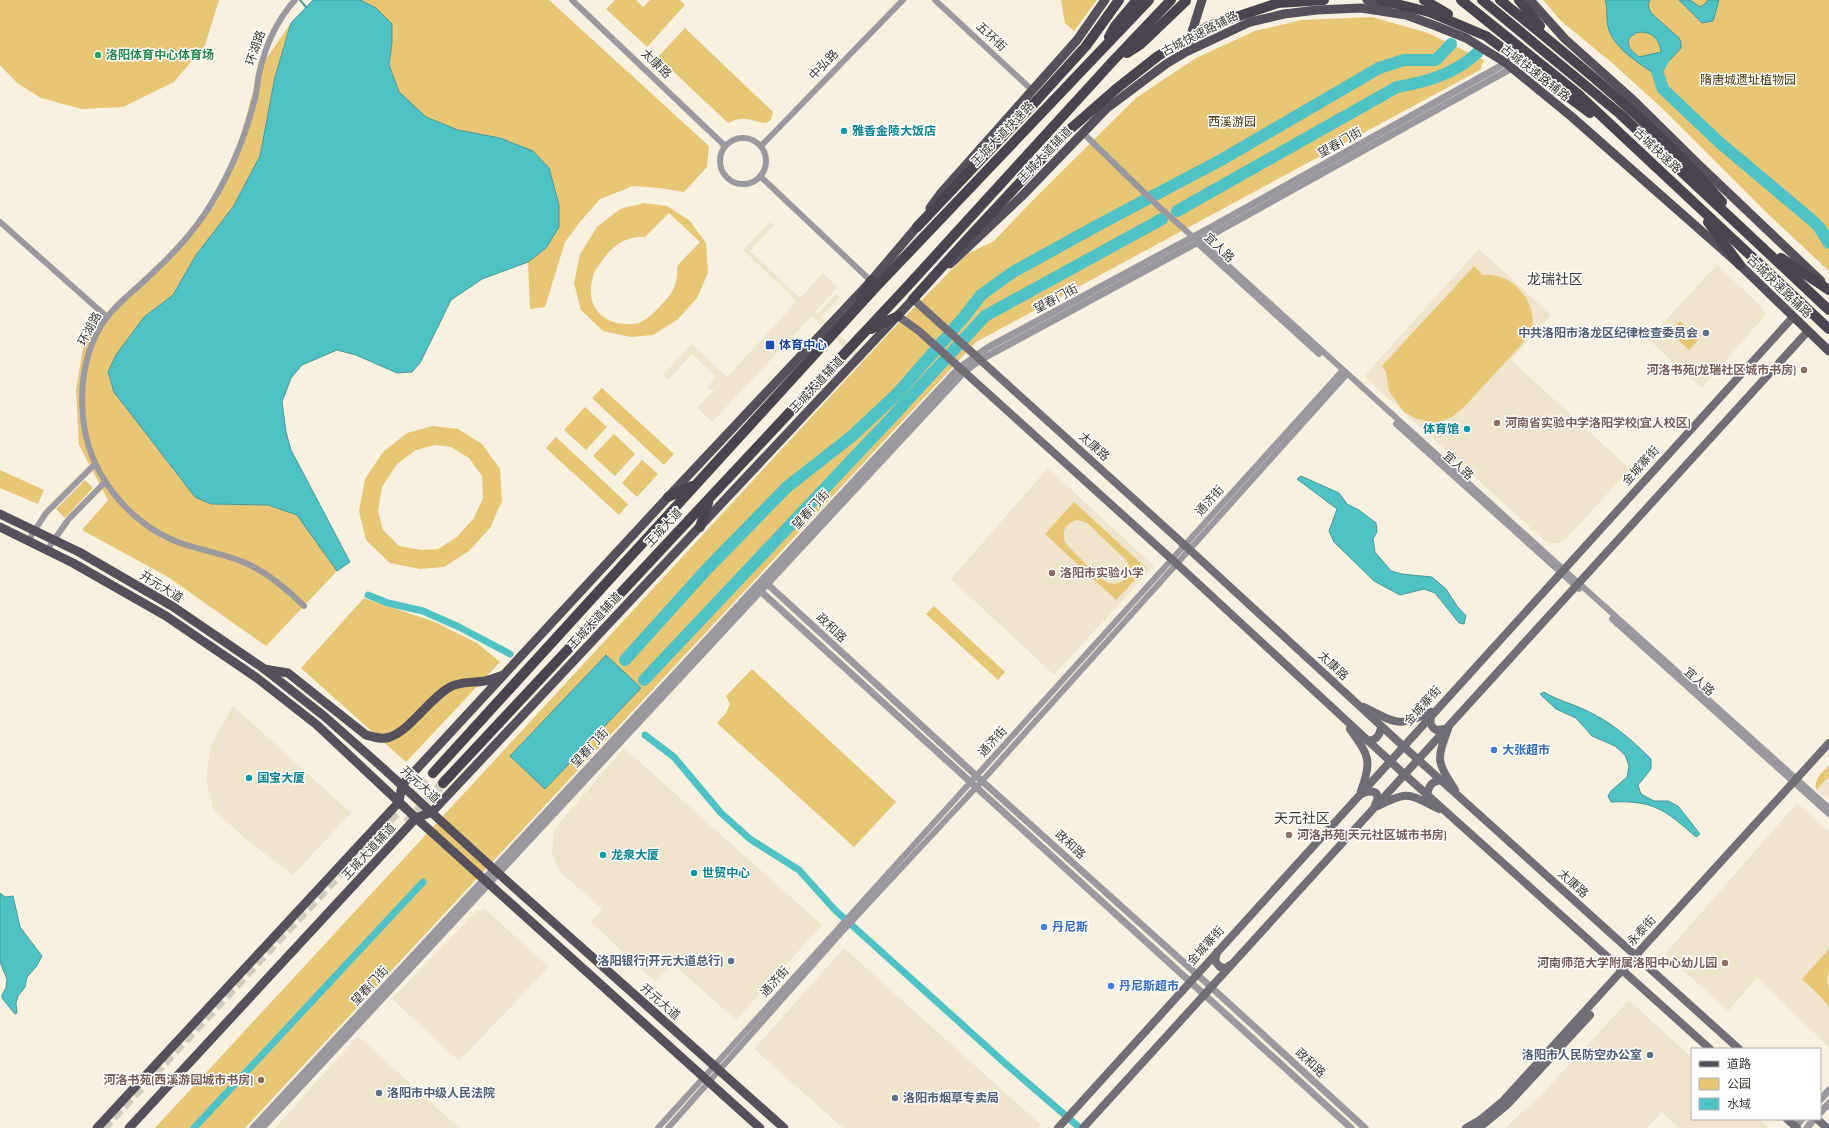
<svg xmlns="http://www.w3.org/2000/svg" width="1829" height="1128" viewBox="0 0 1829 1128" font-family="'Sofia Sans Condensed','Noto Sans SC',sans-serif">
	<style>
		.built { fill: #efe5cc }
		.green { fill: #e7c676; fill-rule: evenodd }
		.water { fill: #4fc2c5; stroke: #499999; fill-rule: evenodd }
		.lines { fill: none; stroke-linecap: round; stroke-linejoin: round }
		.stream { stroke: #499999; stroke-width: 2 }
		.canal { stroke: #4fc2c5; stroke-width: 7 }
		.river { stroke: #4fc2c5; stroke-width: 12 }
		.trunk-tunnel { stroke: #d2ccbc; stroke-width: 10; stroke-dasharray: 10 5; stroke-linecap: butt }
		.minor { stroke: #9b989f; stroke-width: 6 }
		.tertiary { stroke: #9b989f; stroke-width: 7 }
		.secondary { stroke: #726e78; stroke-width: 8 }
		.primary { stroke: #55505c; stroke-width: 9 }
		.trunk { stroke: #494450; stroke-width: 10 }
		.trunk-bridge { stroke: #494450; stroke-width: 10 }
		.leisure-dot { fill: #2e9e5b; stroke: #fff; stroke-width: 1.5 }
		.culture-dot { fill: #0f9aa8; stroke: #fff; stroke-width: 1.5 }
		.service-dot { fill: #5c6f8a; stroke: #fff; stroke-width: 1.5 }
		.transit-dot { fill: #1a4fb4; stroke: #fff; stroke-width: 1.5 }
		.education-dot { fill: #8d6e63; stroke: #fff; stroke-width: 1.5 }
		.shop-dot { fill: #3f7fe0; stroke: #fff; stroke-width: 1.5 }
		.labels { text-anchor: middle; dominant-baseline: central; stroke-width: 3; stroke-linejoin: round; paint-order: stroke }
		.street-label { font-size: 12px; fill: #3c3932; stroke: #fff }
		.leisure-label { font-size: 12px; font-weight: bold; fill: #27864d; stroke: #fff; text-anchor: start }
		.park-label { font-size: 12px; fill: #463609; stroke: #fff }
		.culture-label { font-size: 12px; font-weight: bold; fill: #0d838f; stroke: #fff; text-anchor: start }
		.service-label { font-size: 12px; font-weight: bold; fill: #4e5e75; stroke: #fff; text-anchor: end }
		.transit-label { font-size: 12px; font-weight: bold; fill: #164399; stroke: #fff; text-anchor: start }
		.education-label { font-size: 12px; font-weight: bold; fill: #785e54; stroke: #fff; text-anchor: end }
		.shop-label { font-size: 12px; font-weight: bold; fill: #366cbe; stroke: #fff; text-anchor: start }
		.quarter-label { font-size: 14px; fill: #3c3932; stroke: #fff }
	</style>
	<rect width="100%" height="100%" fill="#f8f1df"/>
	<g class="built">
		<polygon points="770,222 774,225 750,251 800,298 823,273 838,287 815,312 817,314 836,294 840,297 821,318 871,365 871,373 812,316 712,422 697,408 722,382 712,391 707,387 716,377 692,354 668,380 663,375 692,344 727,377 797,301 743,250"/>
		<polygon points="1479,249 1551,315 1511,360 1630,469 1565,540 1559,543 1548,543 1543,539 1364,376"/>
		<polygon points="1717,265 1763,308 1765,315 1702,388 1648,339"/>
		<polygon points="1048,468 1154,566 1054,675 951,579"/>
		<polygon points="233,706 351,813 293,875 249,842 213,809 206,779 211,745"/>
		<polygon points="624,748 822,925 736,1020 673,964 655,982 591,922 602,909 558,870 552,852 554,830"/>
		<polygon points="1829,776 1829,801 1816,790"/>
		<polygon points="1797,803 1829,832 1829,1047 1757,978 1728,1011 1665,954"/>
		<polygon points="485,909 549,967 459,1061 392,999 476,911"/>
		<polygon points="844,948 1041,1125 1038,1128 843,1128 754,1049"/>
		<polygon points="1629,1000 1692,1058 1692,1119 1759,1119 1768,1128 1679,1128 1662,1112 1647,1128 1505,1128 1541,1095"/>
		<polygon points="358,1036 459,1128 275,1128"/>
	</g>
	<g class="green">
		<polygon points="0,0 219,0 205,45 174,82 123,107 82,109 41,98 17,83 0,65"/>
		<polygon points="360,0 549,0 709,146 707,167 684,192 659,188 633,186 600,199 580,222 565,242 545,307 530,309 528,262 546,248 549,168 533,151 500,138 458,130 426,117 399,92 389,65 392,43"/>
		<polygon points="615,0 636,0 643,7 650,0 680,0 685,5 647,47 606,9"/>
		<polygon points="1061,0 1097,0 1074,31 1065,23"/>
		<polygon points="1543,0 1829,0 1829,271 1767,213 1663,109 1611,62 1561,21"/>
		<polygon points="1372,17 1428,33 1484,60 1480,70 976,342 245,1128 155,1128 890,332 967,254 994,241 1036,197 1136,98 1196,58 1255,31 1301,20"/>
		<polygon points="291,23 275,77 260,156 233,207 196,255 173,295 144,317 108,372 114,392 195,497 211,504 268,505 297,515 337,571 266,646 168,577 82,530 108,500 79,445 76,390 84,343 106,318 187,236 210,203 235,158 252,95 266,59"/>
		<path d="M685 28 773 112C770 131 759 120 747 119 740 118 734 120 728 123L658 57Z"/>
		<path d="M644 203 667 206 689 220 706 243 708 273 697 298 677 320 653 335 631 337 603 331 581 310 574 283 580 254 597 227 620 209ZM669 213 700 242 677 266C678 283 674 292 662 304 656 311 648 319 639 323 632 325 624 324 617 323 593 317 586 297 594 273 596 268 601 263 604 258 613 245 629 235 645 237Z"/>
		<path d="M1474 266 1483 275C1511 271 1540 303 1531 331 1529 335 1526 338 1524 342L1464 407 1452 417 1437 423 1417 419 1404 412 1389 391 1386 372 1382 366Z"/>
		<polygon points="1680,321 1699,339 1689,350 1670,332"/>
		<polygon points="602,388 674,454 664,465 592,398"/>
		<polygon points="585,407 607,427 586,450 564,430"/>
		<path d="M433 426 458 429 482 444 500 469 502 501 490 528 469 551 444 567 420 569 390 563 366 540 359 511 365 479 383 452 407 433ZM435 445 451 447 469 458 482 476 483 498 474 518 457 537 438 549 421 550 399 546 383 530 378 511 382 487 397 464 416 450Z"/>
		<polygon points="614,434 635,454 615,476 593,456"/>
		<polygon points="556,437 628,504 619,515 546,448"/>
		<polygon points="642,460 658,474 637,497 622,483"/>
		<polygon points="0,470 44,490 38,504 0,488"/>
		<polygon points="85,480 93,488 65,518 56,509"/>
		<path d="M1074 502 1146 568 1116 600 1045 534ZM1078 520 1087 523 1127 561C1130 567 1131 573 1126 578 1122 583 1115 585 1109 583 1100 579 1072 551 1065 542 1061 531 1066 522 1078 520Z"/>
		<polygon points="364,598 435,622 477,643 500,662 406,762 301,668"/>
		<polygon points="934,606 1005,672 998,680 926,614"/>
		<polygon points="752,669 896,802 854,847 717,723 726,713 730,704 726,696"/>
		<path d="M1829 765V776L1816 790C1814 778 1822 773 1829 765Z"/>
		<polygon points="1829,949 1829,969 1827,980 1829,990 1829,1007 1821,997 1802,979"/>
	</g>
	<g class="water">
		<polygon points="313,0 360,0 376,8 392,24 392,43 389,65 399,92 426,117 458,130 500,138 533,151 549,168 559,205 559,227 546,248 528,262 482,279 451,300 420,363 412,372 397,373 356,355 337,350 302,365 291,378 282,402 286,432 291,450 350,562 337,571 297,515 268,505 211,504 195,497 114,392 108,372 116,355 144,317 173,295 196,255 233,207 260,156 275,77 291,23"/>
		<path d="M1605 0H1650L1648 5 1651 13 1679 38 1681 42V48L1656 75C1639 63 1614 49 1608 27 1606 18 1608 9 1605 0ZM1642 32C1654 33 1660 41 1661 52L1639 57C1632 51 1626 47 1629 38L1636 33Z"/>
		<polygon points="1679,0 1690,0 1700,7 1705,4 1708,0 1719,0 1713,21 1702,23"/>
		<polygon points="1301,476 1339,493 1347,504 1359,510 1376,523 1377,532 1373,539 1375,552 1391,571 1402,574 1432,577 1446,589 1457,606 1466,616 1464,624 1459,623 1435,593 1424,589 1400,595 1374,581 1334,542 1329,531 1337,509 1297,479"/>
		<polygon points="606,655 641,688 545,789 510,756"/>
		<path d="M1544 692C1557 700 1570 703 1583 709 1610 721 1630 738 1651 759V769L1638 785 1641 794 1654 801H1668L1678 806 1700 834 1696 837C1665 810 1654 800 1611 802L1608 796 1611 791 1627 777 1629 766 1625 755 1615 746 1592 736 1576 718 1556 709 1540 694Z"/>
		<polygon points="0,893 5,897 13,896 20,927 42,956 36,967 27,977 25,987 18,996 16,1003 17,1013 15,1014 2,998 2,995 6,988 7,979 0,962"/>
	</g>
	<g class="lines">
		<polyline class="stream" points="300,0 306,7"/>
		<g class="canal">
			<polyline points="368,595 388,603 423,611 459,627 510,654"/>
			<polyline points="645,735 674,757 721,813 750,839 799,870 835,910 1007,1065 1080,1128"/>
			<polyline points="194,1128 423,882"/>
		</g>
		<g class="river">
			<polyline points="1664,58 1657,71 1663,89 1719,142 1814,222 1819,227 1829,243"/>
			<path d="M1177 211 1397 87C1426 82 1455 74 1477 53"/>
			<polyline points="625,660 706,570 787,487 852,436 897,394 964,317 981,295 1013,272 1102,223 1221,160 1379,68 1404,60 1436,60 1451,44"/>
			<polyline points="644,680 894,415 985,316 1162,219"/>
		</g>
		<g class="trunk-tunnel">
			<polyline points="407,823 443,783"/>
			<polyline points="103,1128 433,773"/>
		</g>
		<g class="minor">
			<path d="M295 0C276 21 265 47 259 74 257 83 257 93 254 102 245 137 230 173 211 204 193 234 169 258 143 282 129 295 113 307 102 324 85 352 80 384 83 416 87 470 125 520 175 541 200 551 226 553 250 565 271 575 288 590 304 606"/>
			<polyline points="572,0 724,145"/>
			<polyline points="935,0 1032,90"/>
			<polyline points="1083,133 1158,206 1193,237 1201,241 1563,569 1829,808"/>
			<circle cx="743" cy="161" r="23"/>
			<polyline points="761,146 903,0"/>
			<polyline points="760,176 871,281"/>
			<polyline points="0,222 107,317"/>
			<polyline points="1196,242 1319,354"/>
			<polyline points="1396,424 1579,589"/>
			<polyline points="28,541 46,513 95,464"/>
			<polyline points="47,550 68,520 105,482"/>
			<polyline points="1612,619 1829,814"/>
			<polyline points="658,1128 1343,370"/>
			<polyline points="668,1128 840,934 982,781 1347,374"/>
		</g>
		<g class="tertiary">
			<polyline points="763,580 982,781 1211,987 1365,1128"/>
			<polyline points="756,587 1351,1128"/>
			<polyline points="1820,1100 1829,1090"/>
			<polyline points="1820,1113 1829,1103"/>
			<polyline points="253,1128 959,368 987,348 1206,230 1506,63"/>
			<polyline points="262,1128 964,372 980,360 1213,234 1512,68"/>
			<polyline points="1794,1128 1802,1119"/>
			<polyline points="1807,1128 1814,1119"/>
		</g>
		<g class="secondary">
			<polyline points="913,299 1190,550 1403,746 1739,1049"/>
			<polyline points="898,316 919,331 1177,564 1404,774 1710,1049"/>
			<path d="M1364 707C1396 723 1397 728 1431 712"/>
			<path d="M1431 716C1430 723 1430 726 1436 730L1445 729"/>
			<path d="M1350 729C1368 755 1373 759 1361 791"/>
			<path d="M1448 729C1436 761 1437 761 1455 790"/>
			<path d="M1368 741C1377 740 1380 735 1381 727"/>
			<path d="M1361 794C1372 789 1382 791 1375 805"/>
			<path d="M1427 795C1429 786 1431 782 1440 780"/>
			<path d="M1378 806C1409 790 1408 794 1439 809"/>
			<polyline points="1217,952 1215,961 1220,967 1226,968 1230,965"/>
			<polyline points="1787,1119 1797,1128"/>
			<polyline points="1817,1119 1827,1128"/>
			<polyline points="1058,1128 1793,317"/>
			<polyline points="1083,1128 1808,331"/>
			<polyline points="1466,1128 1480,1120 1503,1101 1829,743"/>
			<polyline points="1479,1128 1507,1105 1590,1015"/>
		</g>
		<g class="primary">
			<polyline points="1367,0 1387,8"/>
			<polyline points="1530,0 1565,39 1631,98 1698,164 1821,281"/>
			<polyline points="1189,41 1202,0"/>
			<polyline points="930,208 941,193 1077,40 1105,0"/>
			<polyline points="950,264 1022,196 1106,109 1166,64 1186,52 1250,22 1284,14 1317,10 1361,8 1406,15 1436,26 1466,38 1506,63 1572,117 1740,265 1829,351"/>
			<polyline points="0,514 79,552 172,606 263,668 324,716 375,761 498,873 784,1128"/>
			<polyline points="0,527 73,563 166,616 257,678 317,725 416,818 760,1128"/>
			<path d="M264 669 288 673 366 735C373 737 383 740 390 737 411 730 430 697 452 686 463 681 474 683 485 681 491 680 497 677 503 675"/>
			<polyline points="97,1128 399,802 402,785 668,497 871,281 921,222"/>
			<polyline points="129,1128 416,818 432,812 917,295"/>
		</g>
		<g class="trunk">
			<polyline points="1380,0 1429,12 1486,36 1590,113"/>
			<polyline points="1424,0 1448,14"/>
			<polyline points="1461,0 1578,94 1829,329"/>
			<polyline points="1482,0 1620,114 1829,310"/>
			<path d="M1500 0C1577 63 1656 126 1722 202"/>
			<polyline points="1519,0 1540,26"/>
			<polyline points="1109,37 1115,26 1137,0"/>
			<polyline points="1127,53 1141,44 1186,1"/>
			<polyline points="1708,222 1740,265"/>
			<polyline points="917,227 1037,100"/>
			<polyline points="1781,258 1829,290"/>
			<polyline points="861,298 871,281"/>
			<polyline points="913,299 970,236 1068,131"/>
			<polyline points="871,329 898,316"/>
			<polyline points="668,497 692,486"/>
			<polyline points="700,527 708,503"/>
			<polyline points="433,773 876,287 1149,0"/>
			<polyline points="443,783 904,290 1112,62 1171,0"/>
		</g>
		<g class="trunk-bridge">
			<polyline points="1037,100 1086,46 1119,0"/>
			<polyline points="1068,131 1116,89 1158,56 1209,26 1278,3 1324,0"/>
		</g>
	</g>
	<circle class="leisure-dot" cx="98" cy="55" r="4"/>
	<g class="culture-dot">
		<circle cx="844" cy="131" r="4"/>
		<circle cx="1467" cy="429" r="4"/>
		<circle cx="249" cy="778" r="4"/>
		<circle cx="603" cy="855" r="4"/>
		<circle cx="694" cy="873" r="4"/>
	</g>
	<g class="service-dot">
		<circle cx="1706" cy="333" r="4"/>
		<circle cx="731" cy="961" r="4"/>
		<circle cx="1650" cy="1055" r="4"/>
		<circle cx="379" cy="1093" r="4"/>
		<circle cx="895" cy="1098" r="4"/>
	</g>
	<rect class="transit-dot" x="765" y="340" width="10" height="10" rx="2"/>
	<g class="education-dot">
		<circle cx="1804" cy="370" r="4"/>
		<circle cx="1497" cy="423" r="4"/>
		<circle cx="1052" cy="573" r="4"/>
		<circle cx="1289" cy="835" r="4"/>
		<circle cx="1725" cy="963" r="4"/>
		<circle cx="261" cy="1080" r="4"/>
	</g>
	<g class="shop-dot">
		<circle cx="1494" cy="750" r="4"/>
		<circle cx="1044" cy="927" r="4"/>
		<circle cx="1111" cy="986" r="4"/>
	</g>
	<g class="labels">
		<g class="street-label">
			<text transform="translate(1200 34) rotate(-27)">古城快速路辅路</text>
			<text transform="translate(991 37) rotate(43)">五环街</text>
			<text transform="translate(256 48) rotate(-71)">环湖路</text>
			<text transform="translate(656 64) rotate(44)">太康路</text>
			<text transform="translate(824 65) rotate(-46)">中弘路</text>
			<text transform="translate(1535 73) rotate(38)">古城快速路辅路</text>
			<text transform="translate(1003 134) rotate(-46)">王城大道快速路</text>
			<text transform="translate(1340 143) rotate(-29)">望春门街</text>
			<text transform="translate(1657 151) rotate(43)">古城快速路</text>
			<text transform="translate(1045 155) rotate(-46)">王城大道辅道</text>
			<text transform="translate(1219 248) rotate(44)">宜人路</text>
			<text transform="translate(1779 287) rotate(44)">古城快速路辅路</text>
			<text transform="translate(1056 299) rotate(-28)">望春门街</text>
			<text transform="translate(90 329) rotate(-62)">环湖路</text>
			<text transform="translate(817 385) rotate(-47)">王城大道辅道</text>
			<text transform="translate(1094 447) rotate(42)">太康路</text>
			<text transform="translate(1458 466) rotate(42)">宜人路</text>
			<text transform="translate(1641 466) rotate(-48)">金城寨街</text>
			<text transform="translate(1210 501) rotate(-48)">通济街</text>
			<text transform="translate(811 510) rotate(-47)">望春门街</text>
			<text transform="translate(664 528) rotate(-47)">王城大道</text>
			<text transform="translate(161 587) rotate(31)">开元大道</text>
			<text transform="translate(595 621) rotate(-47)">王城大道辅道</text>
			<text transform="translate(831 628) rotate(43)">政和路</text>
			<text transform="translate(1333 666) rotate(43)">太康路</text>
			<text transform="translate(1699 682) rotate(42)">宜人路</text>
			<text transform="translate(1423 706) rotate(-48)">金城寨街</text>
			<text transform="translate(993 742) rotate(-48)">通济街</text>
			<text transform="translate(590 748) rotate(-47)">望春门街</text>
			<text transform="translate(420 785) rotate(42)">开元大道</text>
			<text transform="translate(1070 845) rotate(42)">政和路</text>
			<text transform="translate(369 852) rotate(-47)">王城大道辅道</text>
			<text transform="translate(1573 884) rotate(42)">太康路</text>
			<text transform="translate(1642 931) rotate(-48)">永泰街</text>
			<text transform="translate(1206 946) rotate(-48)">金城寨街</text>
			<text transform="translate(775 982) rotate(-48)">通济街</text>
			<text transform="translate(370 986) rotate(-47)">望春门街</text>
			<text transform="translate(660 1002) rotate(41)">开元大道</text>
			<text transform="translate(1310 1063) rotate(43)">政和路</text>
		</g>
		<g class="leisure-label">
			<text x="106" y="55">洛阳体育中心体育场</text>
		</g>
		<g class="park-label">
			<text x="1748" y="80">隋唐城遗址植物园</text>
			<text x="1232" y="122">西溪游园</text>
		</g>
		<g class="culture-label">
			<text x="852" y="131">雅香金陵大饭店</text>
			<text x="1459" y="429" text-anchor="end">体育馆</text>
			<text x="257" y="778">国宝大厦</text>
			<text x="611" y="855">龙泉大厦</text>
			<text x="702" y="873">世贸中心</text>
		</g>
		<g class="service-label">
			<text x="1698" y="333">中共洛阳市洛龙区纪律检查委员会</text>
			<text x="723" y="961">洛阳银行(开元大道总行)</text>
			<text x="1642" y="1055">洛阳市人民防空办公室</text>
			<text x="387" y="1093" text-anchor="start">洛阳市中级人民法院</text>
			<text x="903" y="1098" text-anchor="start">洛阳市烟草专卖局</text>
		</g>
		<g class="transit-label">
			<text x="779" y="345">体育中心</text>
		</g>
		<g class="education-label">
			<text x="1796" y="370">河洛书苑(龙瑞社区城市书房)</text>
			<text x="1505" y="423" text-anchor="start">河南省实验中学洛阳学校(宜人校区)</text>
			<text x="1060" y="573" text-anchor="start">洛阳市实验小学</text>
			<text x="1297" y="835" text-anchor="start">河洛书苑(天元社区城市书房)</text>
			<text x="1717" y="963">河南师范大学附属洛阳中心幼儿园</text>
			<text x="253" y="1080">河洛书苑(西溪游园城市书房)</text>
		</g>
		<g class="shop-label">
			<text x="1502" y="750">大张超市</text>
			<text x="1052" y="927">丹尼斯</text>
			<text x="1119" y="986">丹尼斯超市</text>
		</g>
		<g class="quarter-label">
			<text x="1555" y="279">龙瑞社区</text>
			<text x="1302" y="818">天元社区</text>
		</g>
	</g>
	<rect x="1691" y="1048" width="130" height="72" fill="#ffffff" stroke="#b1b0ad"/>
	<rect x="1699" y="1061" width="20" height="6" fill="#55505c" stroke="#b1b0ad"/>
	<text x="1727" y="1068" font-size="12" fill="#3c3932">道路</text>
	<rect x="1699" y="1078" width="20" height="12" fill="#e7c676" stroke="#b1b0ad"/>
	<text x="1727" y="1088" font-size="12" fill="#3c3932">公园</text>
	<rect x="1699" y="1098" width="20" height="12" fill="#4fc2c5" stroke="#b1b0ad"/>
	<text x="1727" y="1108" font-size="12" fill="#3c3932">水域</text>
</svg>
